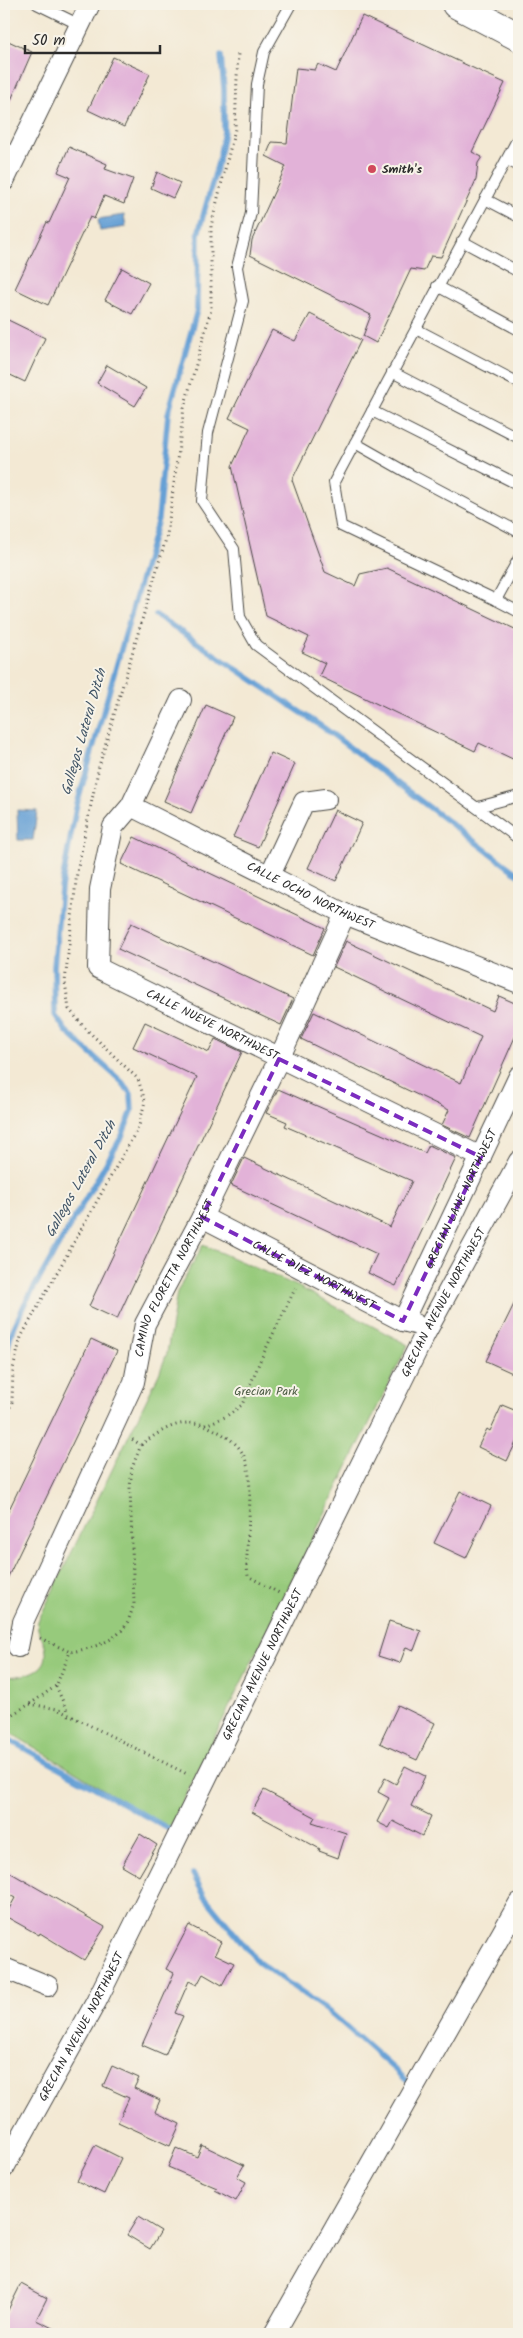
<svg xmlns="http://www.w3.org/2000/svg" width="523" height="2338" viewBox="0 0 523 2338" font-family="Kalam,sans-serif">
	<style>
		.green { fill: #97ca7b; stroke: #617a53 }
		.water { fill: #66a0d5; stroke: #486680 }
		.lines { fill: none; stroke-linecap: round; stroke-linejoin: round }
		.stream { stroke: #66a0d5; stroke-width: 5.5 }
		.building { fill: #e2b2d8 }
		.lane-casing { stroke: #494844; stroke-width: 12 }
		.street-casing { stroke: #494844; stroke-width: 22 }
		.secondary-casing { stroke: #494844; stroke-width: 30 }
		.path { stroke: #494844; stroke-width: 3; stroke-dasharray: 1 4; stroke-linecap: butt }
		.lane { stroke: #fff; stroke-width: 10 }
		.street { stroke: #fff; stroke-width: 20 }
		.secondary { stroke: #fff; stroke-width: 28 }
		.marked { fill: none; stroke: #7b2cbf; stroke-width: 4; stroke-dasharray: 10 6; stroke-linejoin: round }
		.poi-dot { fill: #d1495b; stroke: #f7f3e8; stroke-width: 2 }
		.labels { text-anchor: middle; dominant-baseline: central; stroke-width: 4; stroke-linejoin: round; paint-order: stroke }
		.poi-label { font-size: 12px; font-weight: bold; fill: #2b2b2b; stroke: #f7f3e8; text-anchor: start }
		.street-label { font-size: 12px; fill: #2b2b2b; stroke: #f7f3e8 }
		.park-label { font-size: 12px; fill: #4b5b43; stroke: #f7f3e8 }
		.water-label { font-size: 14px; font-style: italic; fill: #405466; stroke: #f7f3e8 }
	</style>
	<rect width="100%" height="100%" fill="#f7f3e8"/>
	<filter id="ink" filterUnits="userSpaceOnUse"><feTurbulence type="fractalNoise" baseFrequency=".02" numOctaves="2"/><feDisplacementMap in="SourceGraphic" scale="10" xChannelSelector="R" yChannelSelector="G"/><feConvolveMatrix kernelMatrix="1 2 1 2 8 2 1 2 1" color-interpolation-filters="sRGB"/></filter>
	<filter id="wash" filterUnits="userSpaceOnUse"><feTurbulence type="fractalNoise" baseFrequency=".0096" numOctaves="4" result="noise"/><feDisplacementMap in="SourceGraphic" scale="20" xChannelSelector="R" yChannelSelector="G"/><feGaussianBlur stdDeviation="1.12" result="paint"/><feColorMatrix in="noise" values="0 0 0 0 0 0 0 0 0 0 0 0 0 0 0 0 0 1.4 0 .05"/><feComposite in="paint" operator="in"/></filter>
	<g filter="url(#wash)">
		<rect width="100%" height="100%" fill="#f3e9d4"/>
		<path class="green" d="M203 1245 297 1286 408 1345 169 1829 4 1729V1681L5 1677C26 1676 54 1672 44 1643 41 1635 36 1630 38 1621L159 1374 167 1353 177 1292Z"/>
		<g class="water">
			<polygon points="124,215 126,227 100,231 98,219"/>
			<polygon points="17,810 37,811 33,840 18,840"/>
		</g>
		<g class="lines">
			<g class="stream">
				<polyline points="156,615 324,728 519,875"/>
				<polyline points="4,1364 11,1334 24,1305 122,1136 132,1111 131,1094 122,1082 66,1031 55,1015 54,967 61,888 76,808 158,519 168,414 197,310 198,234 219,159 224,131 224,89 221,56"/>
				<polyline points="4,1737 169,1829"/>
				<polyline points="193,1874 205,1897 258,1962 332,2014 412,2085"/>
			</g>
		</g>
		<g id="blocks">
			<g class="building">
				<polygon points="362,16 505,83 472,152 482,157 478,163 476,180 441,257 431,256 424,271 411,269 376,343 363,336 371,315 250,255 252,240 286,166 266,156 272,142 287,143 296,68 315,70 318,64 336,72"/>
				<polygon points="4,39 32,52 4,116"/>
				<polygon points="113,57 150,74 124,127 88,110"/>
				<polygon points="69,147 107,164 105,169 133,179 124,204 104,196 94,219 90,217 48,305 15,289 47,222 49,223 70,177 58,172"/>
				<polygon points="157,172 180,183 173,198 151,188"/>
				<polygon points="122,268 149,283 132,314 105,300"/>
				<polygon points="310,314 361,340 292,480 325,572 355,586 360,574 387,568 519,631 519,762 479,743 475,751 319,676 325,663 302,652 309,637 266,616 232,466 250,428 229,418 272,330 295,341"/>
				<polygon points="4,318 45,338 25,382 4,372"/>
				<polygon points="107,365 146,388 135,406 97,383"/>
				<polygon points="206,705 233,717 191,813 164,801"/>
				<polygon points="271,753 295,764 258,847 233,837"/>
				<polygon points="335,810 362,823 336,881 308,868"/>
				<polygon points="134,837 325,928 313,955 121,864"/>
				<polygon points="131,923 293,999 281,1025 118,949"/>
				<polygon points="346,941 493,1011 499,996 519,1005 519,1028 470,1138 442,1125 449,1110 301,1039 314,1012 461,1083 481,1037 334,967"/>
				<polygon points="145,1022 209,1052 215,1039 242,1052 117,1319 89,1306 197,1077 133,1047"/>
				<polygon points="278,1089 425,1153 429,1145 456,1158 396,1286 368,1273 377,1254 231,1185 244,1158 390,1227 412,1181 285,1126 287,1122 266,1113"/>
				<polygon points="519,1294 519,1376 486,1361"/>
				<polygon points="91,1339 117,1351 4,1585 4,1520"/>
				<polygon points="502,1405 519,1412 519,1436 507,1461 478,1447 487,1429 490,1431"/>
				<polygon points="460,1491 491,1506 466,1558 434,1543"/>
				<polygon points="389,1621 421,1631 414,1650 406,1647 400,1663 378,1656"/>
				<polygon points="398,1705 435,1723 417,1760 380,1743"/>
				<polygon points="405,1766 425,1776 411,1806 431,1816 422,1836 393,1821 389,1828 377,1822 389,1798 378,1792 385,1778 396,1784"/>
				<polygon points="264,1790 315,1817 312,1822 346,1833 338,1858 319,1851 320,1849 252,1812"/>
				<polygon points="140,1834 157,1845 139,1876 122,1866"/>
				<polygon points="4,1869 105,1927 84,1960 40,1933 39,1935 5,1916 15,1898 4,1892"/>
				<polygon points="189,1925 221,1942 215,1954 234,1963 222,1985 203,1974 197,1985 189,1981 175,2013 183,2016 165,2055 142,2045 174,1973 166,1969"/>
				<polygon points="112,2066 139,2078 134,2088 160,2100 155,2112 180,2124 170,2146 118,2122 129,2098 103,2086"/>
				<polygon points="95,2145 121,2158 104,2194 77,2181"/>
				<polygon points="202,2145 244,2165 237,2177 246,2182 236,2201 215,2190 217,2188 168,2167 176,2148 197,2157"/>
				<polygon points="138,2217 161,2231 150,2249 127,2235"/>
				<polygon points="21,2284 47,2298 36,2320 65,2334 4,2334 4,2318"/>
			</g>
		</g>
	</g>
	<g filter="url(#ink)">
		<use href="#blocks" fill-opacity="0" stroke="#494844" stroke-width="1"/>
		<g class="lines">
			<g class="lane-casing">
				<g id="lane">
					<polyline points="37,4 80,25"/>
					<polyline points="291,4 264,52 257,84 251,213 237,267 243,301 208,433 202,501 234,549 240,617 256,645 519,839"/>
					<polyline points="519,136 334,482 341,526 496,600 519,558"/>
					<polyline points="507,160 519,166"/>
					<polyline points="485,199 519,217"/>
					<polyline points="462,241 519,272"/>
					<polyline points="437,286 519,330"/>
					<polyline points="416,329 519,383"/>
					<polyline points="392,372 519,438"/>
					<polyline points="372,411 519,485"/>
					<polyline points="355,443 413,476 519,532"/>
					<polyline points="496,600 519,612"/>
					<polyline points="478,807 519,796"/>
				</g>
			</g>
			<g class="street-casing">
				<g id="street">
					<polyline points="4,181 90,4"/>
					<path id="s1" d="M181 700 131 806 113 827 100 889 98 968 481 1157"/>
					<path id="s2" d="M131 806 345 914 519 983"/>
					<polyline points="270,875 304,802 326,799"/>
					<path id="s3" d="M202 1217 403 1321 415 1324"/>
					<path id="s4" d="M403 1321 519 1076"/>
					<path id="s5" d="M18 1647 23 1622 134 1382 145 1324 202 1217 279 1059 345 914"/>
					<polyline points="4,1968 48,1986"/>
					<path id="s6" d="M4 2168 96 2002 425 1334 519 1161"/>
					<polyline points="274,2334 519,1903"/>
				</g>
			</g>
			<g class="secondary-casing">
				<polyline id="secondary" points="456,4 519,37"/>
			</g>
			<g class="path">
				<polyline points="4,1421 12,1402 13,1369 21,1337 139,1126 145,1101 138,1079 84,1027 69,1009 65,982 77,872 99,766 167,535 184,408 211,310 211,226 235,129 238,53"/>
				<polyline points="205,1425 225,1417 242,1405 260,1361 296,1287"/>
				<path d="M141 1445C162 1429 185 1415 211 1428 223 1434 236 1441 243 1454 258 1482 243 1543 248 1576L279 1593"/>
				<polyline points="40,1638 70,1652"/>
				<polyline points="56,1686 68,1713"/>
				<path d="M30 1704 56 1686 70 1652C89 1649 117 1642 127 1623 130 1617 132 1610 134 1604L130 1487 132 1468 141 1445 130 1438"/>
				<polyline points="4,1719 30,1704 57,1709 189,1775"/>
			</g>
			<use href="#lane" class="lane"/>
			<use href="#street" class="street"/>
			<use href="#secondary" class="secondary"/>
		</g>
	</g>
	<path class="marked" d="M279 1059 481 1157 403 1321 202 1217Z"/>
	<circle class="poi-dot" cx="372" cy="169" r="5"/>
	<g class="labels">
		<g class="poi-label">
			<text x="382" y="169">Smith's</text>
		</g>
		<g class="street-label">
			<text stroke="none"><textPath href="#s2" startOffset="201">CALLE OCHO NORTHWEST</textPath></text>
			<text stroke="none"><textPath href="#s1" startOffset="415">CALLE NUEVE NORTHWEST</textPath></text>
			<text stroke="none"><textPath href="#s4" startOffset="135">GRECIAN LANE NORTHWEST</textPath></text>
			<text stroke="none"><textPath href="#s3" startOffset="126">CALLE DIEZ NORTHWEST</textPath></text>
			<text stroke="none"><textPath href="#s5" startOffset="402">CAMINO FLORETTA NORTHWEST</textPath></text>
			<text stroke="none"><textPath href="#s6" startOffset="971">GRECIAN AVENUE NORTHWEST</textPath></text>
			<text stroke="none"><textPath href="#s6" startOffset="566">GRECIAN AVENUE NORTHWEST</textPath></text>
			<text stroke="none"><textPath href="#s6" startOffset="161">GRECIAN AVENUE NORTHWEST</textPath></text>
		</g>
		<g class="park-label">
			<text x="266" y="1391">Grecian Park</text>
		</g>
		<g class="water-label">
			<text transform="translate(84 732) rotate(-74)">Gallegos Lateral Ditch</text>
			<text transform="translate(81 1179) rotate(-61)">Gallegos Lateral Ditch</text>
		</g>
	</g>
	<rect width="523" height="2338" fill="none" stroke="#f7f3e8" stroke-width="20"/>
	<path d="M25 45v8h135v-8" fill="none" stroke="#2b2b2b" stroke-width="2.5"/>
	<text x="32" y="45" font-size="15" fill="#2b2b2b" stroke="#f7f3e8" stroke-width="4" paint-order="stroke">50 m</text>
</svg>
